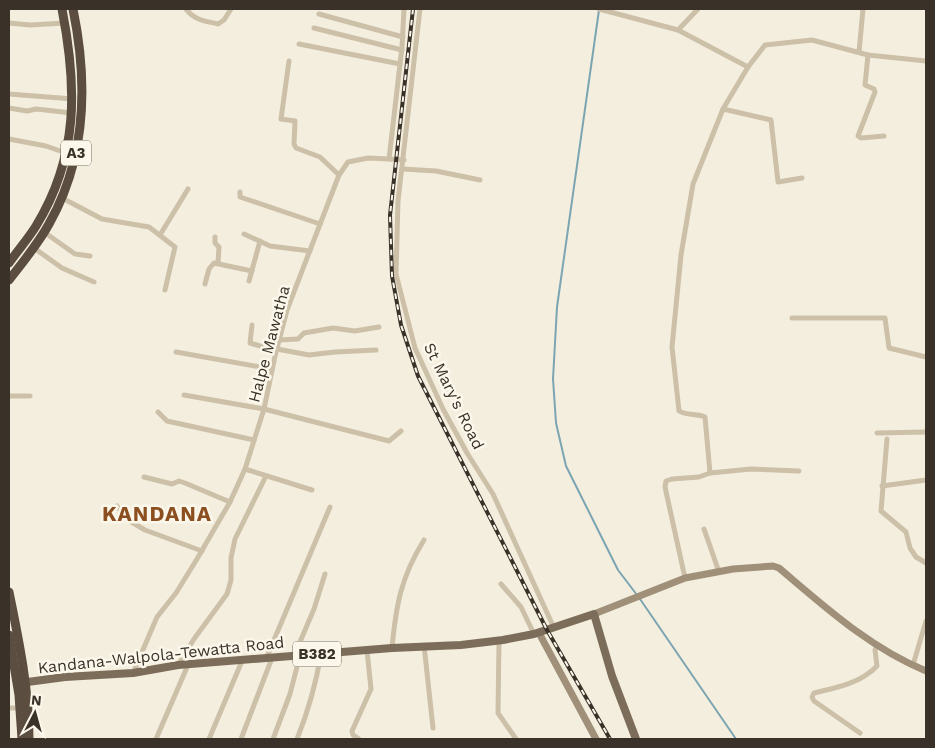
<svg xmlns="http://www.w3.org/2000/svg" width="935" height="748" viewBox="0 0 935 748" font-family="'Work Sans',sans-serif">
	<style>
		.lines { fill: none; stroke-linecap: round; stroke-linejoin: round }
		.stream { stroke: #7ca5b2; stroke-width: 2 }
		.street { stroke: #cdc0a9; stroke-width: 5 }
		.secondary { stroke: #a0907a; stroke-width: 7 }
		.primary { stroke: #7c6c5a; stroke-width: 8 }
		.highway { stroke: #5b4e40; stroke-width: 9 }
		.rail-casing { stroke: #3a3229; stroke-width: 4 }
		.rail { stroke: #fbf7eb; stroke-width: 2; stroke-dasharray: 5.5; stroke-linecap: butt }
		.labels { text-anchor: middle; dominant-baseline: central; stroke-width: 5; stroke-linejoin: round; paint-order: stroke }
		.shield { fill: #fbf7eb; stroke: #746d63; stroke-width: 1 }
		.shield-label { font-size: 15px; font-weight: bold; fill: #3a3229 }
		.street-label { font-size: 16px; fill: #3a3229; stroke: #fbf7eb }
		.district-label { font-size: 21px; font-weight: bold; letter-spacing: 1px; fill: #8c4f1f; stroke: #fbf7eb }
	</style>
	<rect width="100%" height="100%" fill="#f4eede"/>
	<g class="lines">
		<g class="stream">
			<polyline points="599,10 557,307 553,379 556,423 566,466 618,570 637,595"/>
			<polyline points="640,599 736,739"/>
		</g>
		<g class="street">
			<path d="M186 9C194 20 205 21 218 24L224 20 231 9"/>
			<polyline points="420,9 398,201 396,274 415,348 443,409 467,453 493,494 554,628"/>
			<polyline points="599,9 678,30 698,9"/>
			<polyline points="319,14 403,37"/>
			<polyline points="9,23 30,25 65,23"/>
			<polyline points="314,28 402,50"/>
			<polyline points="678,30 748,67 765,45 812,40 868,55 926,61"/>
			<polyline points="299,44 400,64"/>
			<polyline points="859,52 863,9"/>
			<polyline points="868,55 865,85 874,89 875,92 858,136 861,138 884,136"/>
			<polyline points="289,61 281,119 295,121 294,144 296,148 320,157 339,175"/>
			<polyline points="9,94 73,99"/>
			<polyline points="9,108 27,111 36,109 72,113"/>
			<polyline points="723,109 771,120 778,182 802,178"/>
			<polyline points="9,139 46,146 66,153"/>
			<polyline points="389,159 404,160"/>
			<polyline points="403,169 436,171 480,180"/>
			<polyline points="240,192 240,197 320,224"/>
			<polyline points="62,198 102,219 149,227 175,247 165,290"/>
			<polyline points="44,232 75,254 90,256"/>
			<polyline points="244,234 270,246 310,251"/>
			<polyline points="160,235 188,189"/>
			<polyline points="215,237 215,243 219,247 218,263"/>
			<polyline points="34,248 62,268 94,282"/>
			<polyline points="249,281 260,241"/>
			<polyline points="205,284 209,269 214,263 252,271"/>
			<polyline points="792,318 885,318 889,348 926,357"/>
			<polyline points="252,325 250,343 276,351"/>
			<polyline points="279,340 298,339 304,333 333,328 355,331 379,327"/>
			<polyline points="277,349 309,355 335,352 376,350"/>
			<polyline points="176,352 272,369"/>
			<polyline points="184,395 264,409 389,441 401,431"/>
			<polyline points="9,396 30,396"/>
			<polyline points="158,412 167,421 254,440"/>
			<polyline points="877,433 926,432"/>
			<polyline points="887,439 881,511 906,532 910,548 916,557 926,563"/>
			<polyline points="245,469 312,490"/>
			<path d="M710 473 705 417C697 413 687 416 679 411L672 347 681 255 693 184 723 109 748 67"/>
			<polyline points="144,477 172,484 179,481 185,483 230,502"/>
			<polyline points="882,486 926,480"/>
			<polyline points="117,506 128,520 145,530 202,551"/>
			<polyline points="704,529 719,572"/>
			<polyline points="685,578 665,487 666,481 672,479 699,477 710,473 751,469 799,471"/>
			<polyline points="501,584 521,607 534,634"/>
			<polyline points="499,641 498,713 516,739"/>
			<polyline points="424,645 433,728"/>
			<path d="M392 648C396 605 401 577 424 540"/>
			<polyline points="294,656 314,609 325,574"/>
			<polyline points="266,659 330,507"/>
			<polyline points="178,665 194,639 227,594 231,580 231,558 235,539 266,476"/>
			<polyline points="913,665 926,621"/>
			<polyline points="133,673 157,617 176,593 197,559 230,502 245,469 264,409 275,356 287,310 339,175 348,162 368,158 389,159 402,47 404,9"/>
			<polyline points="9,708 20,708"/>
			<path d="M860 733 814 701 812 697 814 693C836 688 861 683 877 666L875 650 877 646"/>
			<polyline points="156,739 188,665"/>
			<polyline points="209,739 242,661"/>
			<polyline points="241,739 272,658"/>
			<polyline points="273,739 290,694 300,655"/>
			<path d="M297 739C308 712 316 683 321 654"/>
			<polyline points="359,739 353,735 352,731 371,689 367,650"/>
		</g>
		<g class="secondary">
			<path d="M594 614 685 578 733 569 773 566 779 568C825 607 870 648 926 671"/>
			<polyline points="539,633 596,739"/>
		</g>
		<polyline class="primary" points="20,683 65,677 133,673 178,665 392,648 461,645 503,640 534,634 594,614 612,676 636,739"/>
		<g class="highway">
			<path d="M9 263C18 250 28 239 36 226 79 156 77 86 62 9"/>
			<path d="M9 280C23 262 38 244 49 224 87 157 88 82 73 9"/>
			<path d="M9 592C19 641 29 689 29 739"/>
			<polyline points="9,635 19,695 22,739"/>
		</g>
		<g class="rail-casing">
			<polyline id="rail" points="413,9 390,215 392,276 401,325 418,376 547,630 610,739"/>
		</g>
		<use href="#rail" class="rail"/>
	</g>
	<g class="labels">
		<g class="shield">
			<rect x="61" y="140.5" width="30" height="25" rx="4"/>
			<rect x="293" y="641.5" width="48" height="25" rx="4"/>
		</g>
		<g class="shield-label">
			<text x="76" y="153">A3</text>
			<text x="317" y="654">B382</text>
		</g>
		<g class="street-label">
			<text transform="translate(269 344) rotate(-75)">Halpe Mawatha</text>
			<text transform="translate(454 396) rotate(64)">St Mary's Road</text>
			<text transform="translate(161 655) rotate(-6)">Kandana-Walpola-Tewatta Road</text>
		</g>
		<g class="district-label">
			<text x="157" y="513">KANDANA</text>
		</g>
	</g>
	<rect width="935" height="748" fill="none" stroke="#3a3229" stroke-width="20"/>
	<g transform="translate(35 713) rotate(6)" stroke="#fbf7eb" stroke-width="4" paint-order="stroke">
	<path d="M0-4L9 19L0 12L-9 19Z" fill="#3a3229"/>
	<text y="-8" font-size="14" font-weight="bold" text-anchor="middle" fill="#3a3229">N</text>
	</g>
</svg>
